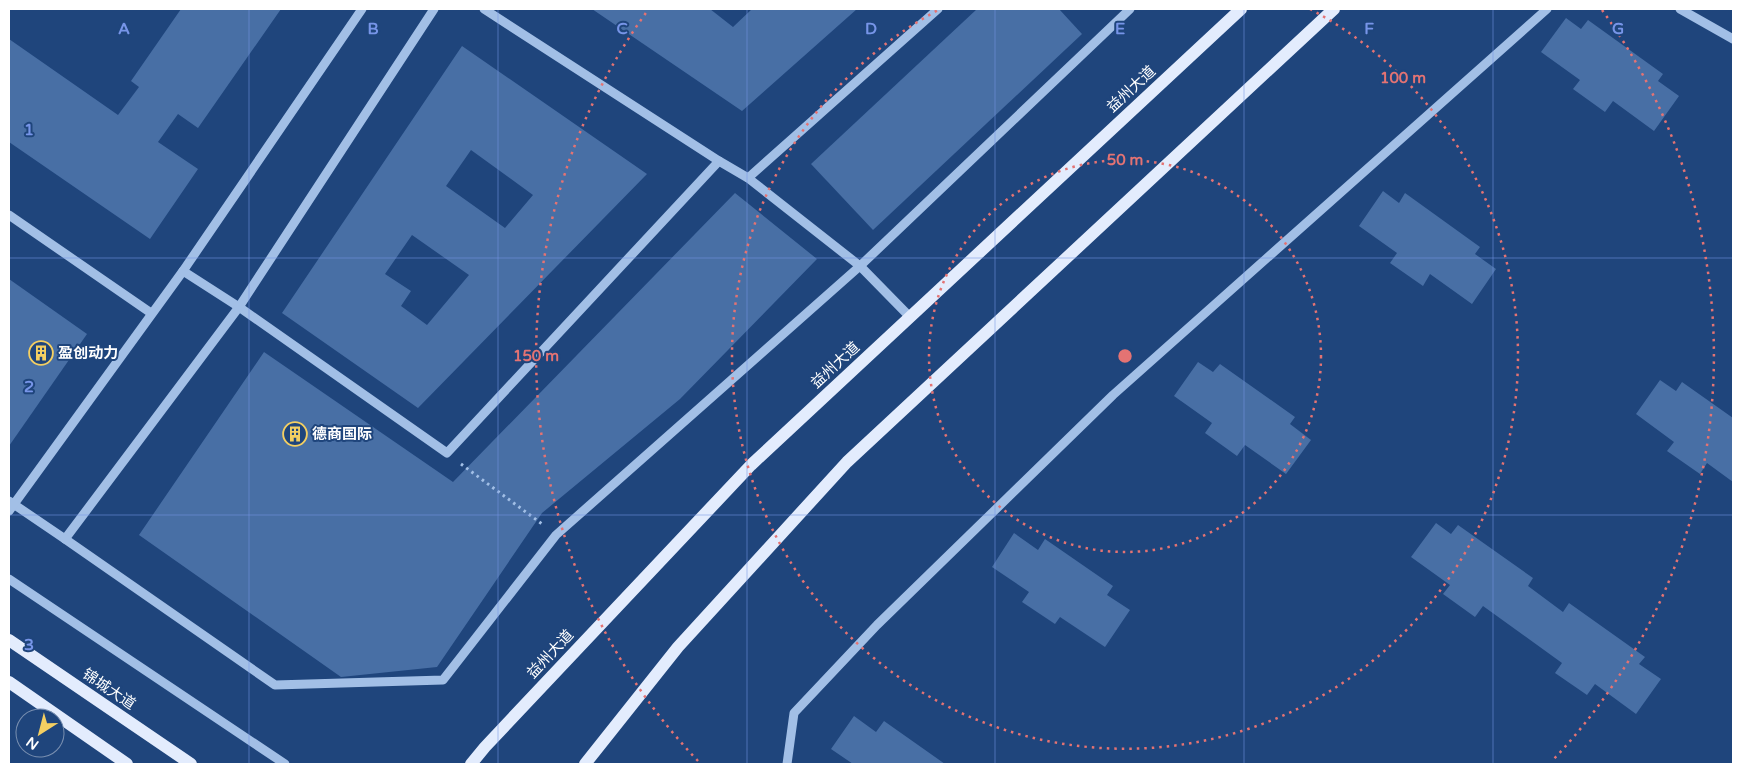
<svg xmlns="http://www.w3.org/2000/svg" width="1742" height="773" viewBox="0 0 1742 773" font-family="'Varela Round','Noto Sans SC',sans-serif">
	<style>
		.building { fill: #486fa5; fill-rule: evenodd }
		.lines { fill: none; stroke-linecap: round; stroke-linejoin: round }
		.path { stroke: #a2bfe6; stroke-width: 3; stroke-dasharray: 2.5 4; stroke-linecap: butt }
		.minor { stroke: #a2bfe6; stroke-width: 9 }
		.major { stroke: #e3ecfd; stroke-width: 12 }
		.grid { fill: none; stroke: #7795e8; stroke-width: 1; stroke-opacity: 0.55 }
		.ring { fill: none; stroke: #e47373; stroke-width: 2.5; stroke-dasharray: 2.5 5 }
		.labels { text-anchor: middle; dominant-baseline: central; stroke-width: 4; stroke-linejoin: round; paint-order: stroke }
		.street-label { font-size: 15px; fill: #fff; stroke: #1f457c }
		.poi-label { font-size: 15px; font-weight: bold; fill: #fff; stroke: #1f457c; text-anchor: start }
		.grid-label { font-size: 16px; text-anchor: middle; font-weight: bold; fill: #7795e8; stroke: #1f457c; stroke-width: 4; stroke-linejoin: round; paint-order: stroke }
		.centre { fill: #e47373; stroke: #1f457c; stroke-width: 2.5 }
		.ring-label { font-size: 15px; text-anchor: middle; font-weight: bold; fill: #e47373; stroke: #1f457c; stroke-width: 4; stroke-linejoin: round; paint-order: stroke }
	</style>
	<rect width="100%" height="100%" fill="#1f457c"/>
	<g class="building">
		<polygon points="181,9 281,9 198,128 178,114 158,142 198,169 150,239 9,142 9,39 118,115 139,87 131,81"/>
		<polygon points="592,9 710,9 733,27 752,9 857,9 742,111"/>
		<polygon points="977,9 1059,9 1082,34 873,230 811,164"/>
		<polygon points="1566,18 1581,29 1588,20 1663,74 1658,81 1679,96 1654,131 1613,101 1605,112 1573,89 1580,80 1541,52"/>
		<path d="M462 46 647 174 418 408 282 313ZM471 150 533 195 505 228 446 186ZM412 235 469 275 427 325 401 306 411 291 385 274Z"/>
		<polygon points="1383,191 1399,203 1405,193 1480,247 1475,254 1496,269 1472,304 1430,274 1423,286 1390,263 1397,253 1359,226"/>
		<polygon points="735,193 817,259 680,399 542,513 437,667 341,677 139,535 264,352 453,482"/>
		<polygon points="9,279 87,334 9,446"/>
		<polygon points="1198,362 1213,372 1220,364 1295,417 1290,424 1311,440 1286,474 1245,445 1237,456 1205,433 1212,423 1174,396"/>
		<polygon points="1660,380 1676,391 1682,382 1733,418 1733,482 1707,463 1700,474 1667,451 1674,442 1636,414"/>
		<polygon points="1436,523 1451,534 1458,525 1533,578 1528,586 1563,612 1569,603 1645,657 1639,664 1661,679 1636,714 1595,684 1587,695 1555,673 1562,663 1483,606 1475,617 1443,594 1450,585 1411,557"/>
		<polygon points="1014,533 1038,550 1045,539 1113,586 1107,595 1130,610 1105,647 1060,617 1055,624 1022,602 1029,592 992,567"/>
		<polygon points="854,716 876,732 884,721 945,764 853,764 831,749"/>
	</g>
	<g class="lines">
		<polyline class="path" points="461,464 542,524"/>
		<g class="minor">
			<polyline points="484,9 719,161 748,178 860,266 910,317"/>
			<polyline points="1680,9 1733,39"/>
			<polyline points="748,178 938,9"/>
			<polyline points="9,215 151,313"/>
			<polyline points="183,271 239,307 447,453 719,161"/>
			<polyline points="9,501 65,539 239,307 434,9"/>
			<polyline points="9,511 183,271 362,9"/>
			<polyline points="65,539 275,685 443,680 556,535 860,266 1130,9"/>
			<polyline points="9,579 285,764"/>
			<polyline points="787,764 794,713 877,625 1113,395 1547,9"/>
		</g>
		<g class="major">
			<polyline points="9,640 191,764"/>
			<polyline points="9,682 127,764"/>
			<polyline points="471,764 485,747 751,465 1241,9"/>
			<polyline points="585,764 678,647 847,462 1334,9"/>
		</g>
	</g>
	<path class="grid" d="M249 9V764M498 9V764M747 9V764M995 9V764M1244 9V764M1493 9V764M9 258H1733M9 515H1733"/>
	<g class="ring">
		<circle cx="1125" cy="356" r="196"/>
		<path d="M1310 9A393 393 0 1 1 940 9"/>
		<path d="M698 761A589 589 0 0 1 648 10M1602 10A589 589 0 0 1 1552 761"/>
	</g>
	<defs>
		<g id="building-ring" transform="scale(1.25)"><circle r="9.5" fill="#1f457c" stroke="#f4cf62" stroke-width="1.5"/><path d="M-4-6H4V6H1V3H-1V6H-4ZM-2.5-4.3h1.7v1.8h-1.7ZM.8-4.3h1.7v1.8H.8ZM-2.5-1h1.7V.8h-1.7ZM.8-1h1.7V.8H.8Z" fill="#f4cf62"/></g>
	</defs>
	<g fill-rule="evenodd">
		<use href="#building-ring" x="41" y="353"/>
		<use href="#building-ring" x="295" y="434"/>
	</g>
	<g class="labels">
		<g class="street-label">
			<text transform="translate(1131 89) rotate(-43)">益州大道</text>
			<text transform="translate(835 365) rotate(-43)">益州大道</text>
			<text transform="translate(550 654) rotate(-47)">益州大道</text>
			<text transform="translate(109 689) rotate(34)">锦城大道</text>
		</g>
		<g class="poi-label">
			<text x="58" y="353">盈创动力</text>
			<text x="312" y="434">德商国际</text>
		</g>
	</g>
	<g class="grid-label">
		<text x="124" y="34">A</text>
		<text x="373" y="34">B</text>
		<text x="622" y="34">C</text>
		<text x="871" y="34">D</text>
		<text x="1120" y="34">E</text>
		<text x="1369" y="34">F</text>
		<text x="1618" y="34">G</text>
		<text x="29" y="135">1</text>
		<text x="29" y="392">2</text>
		<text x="29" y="650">3</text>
	</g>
	<circle cx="1125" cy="356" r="8" class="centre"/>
	<g class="ring-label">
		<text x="1403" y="83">100 m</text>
		<text x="1125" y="165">50 m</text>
		<text x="536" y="361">150 m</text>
	</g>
	<rect width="1742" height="773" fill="none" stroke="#ffffff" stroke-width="20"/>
	<g transform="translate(40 733) rotate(216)"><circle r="24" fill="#1f457c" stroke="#798fb0"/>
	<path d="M0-4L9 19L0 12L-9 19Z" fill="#f4cf62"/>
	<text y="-8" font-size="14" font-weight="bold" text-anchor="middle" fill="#ffffff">N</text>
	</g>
</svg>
